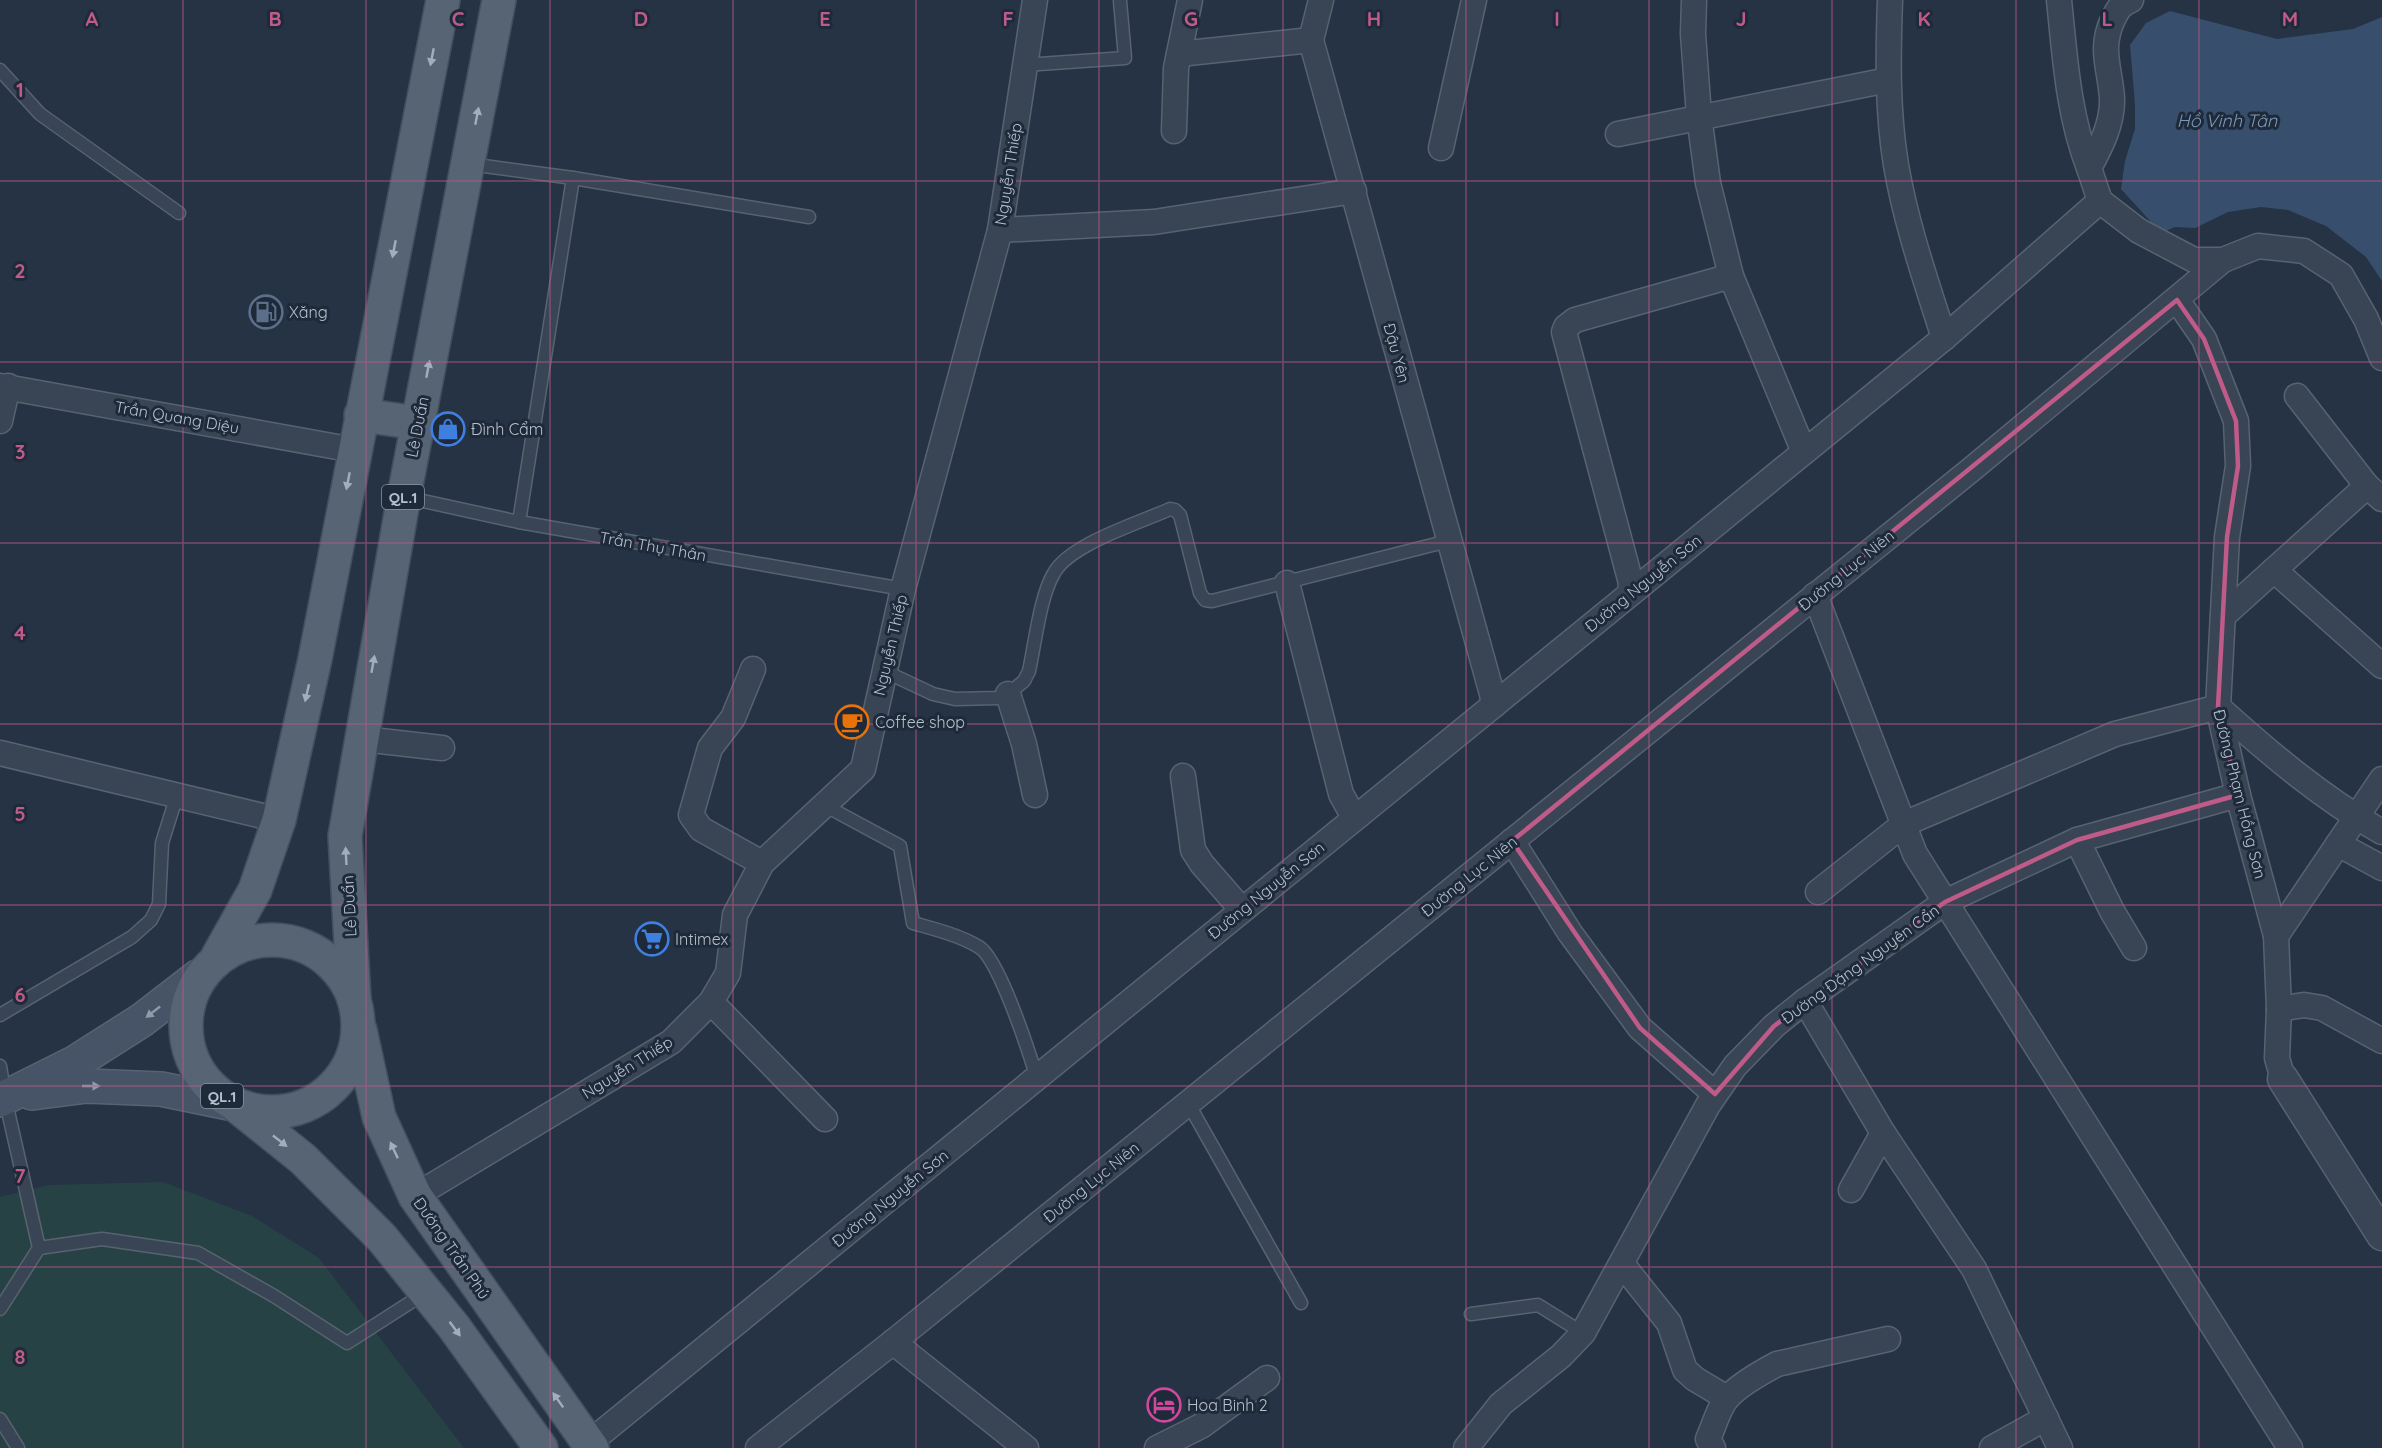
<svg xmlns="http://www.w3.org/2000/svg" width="2382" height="1448" viewBox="0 0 2382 1448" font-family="Quicksand,sans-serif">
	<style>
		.green { fill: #274245 }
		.water { fill: #374f6c }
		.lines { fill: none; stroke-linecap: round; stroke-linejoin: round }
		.service-casing { stroke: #586371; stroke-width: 15 }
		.minor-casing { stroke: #586371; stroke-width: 27 }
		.tertiary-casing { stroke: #586371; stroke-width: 33 }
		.secondary-casing { stroke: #586371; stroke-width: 36 }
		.primary-casing { stroke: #434e5d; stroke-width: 36 }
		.service { stroke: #394554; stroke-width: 12 }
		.minor { stroke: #394554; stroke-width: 24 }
		.tertiary { stroke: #394554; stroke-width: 30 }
		.secondary { stroke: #475467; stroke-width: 33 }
		.primary { stroke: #576474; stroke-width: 33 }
		.oneway { fill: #a4aebb }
		.oneway2 { fill: #909aa9 }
		.marked { fill: none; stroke: #be5b89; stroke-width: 4.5; stroke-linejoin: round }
		.grid { fill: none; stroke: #be5b89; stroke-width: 1.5; stroke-opacity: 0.55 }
		.labels { text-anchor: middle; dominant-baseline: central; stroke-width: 6; stroke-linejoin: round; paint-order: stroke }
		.shield { fill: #1e2a39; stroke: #8993a1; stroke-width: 1.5 }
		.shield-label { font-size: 15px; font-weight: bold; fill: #b7c0cd }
		.street-label { font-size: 16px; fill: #b7c0cd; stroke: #1e2a39 }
		.poi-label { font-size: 16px; fill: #b7c0cd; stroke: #1e2a39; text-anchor: start }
		.water-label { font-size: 18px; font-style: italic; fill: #7c97b6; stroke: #1e2a39 }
		.grid-label { font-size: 20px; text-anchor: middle; font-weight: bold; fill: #be5b89; stroke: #1e2a39; stroke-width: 6; stroke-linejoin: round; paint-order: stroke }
	</style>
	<rect width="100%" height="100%" fill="#253344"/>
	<polygon class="green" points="163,1182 252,1216 319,1258 464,1448 0,1448 0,1197 49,1185"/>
	<polygon class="water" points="2170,11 2277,39 2353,29 2382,17 2382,281 2366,257 2326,226 2288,210 2261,207 2228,212 2195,228 2175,227 2161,233 2121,189 2125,161 2135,129 2135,105 2130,45 2146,23"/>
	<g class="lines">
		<g class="service-casing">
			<g id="service">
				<polyline points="1025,65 1125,58 1120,1"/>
				<polyline points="0,70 40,114 179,213"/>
				<polyline points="469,164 573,178 809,217"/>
				<polyline points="405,497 519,522 903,589"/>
				<polyline points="519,522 573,178"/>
				<path d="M884 671 933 694 955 699 998 698 1008 694 1024 681 1029 671C1035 644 1040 596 1054 573 1070 544 1139 523 1170 509L1175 510 1180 515 1200 593 1205 600 1212 601 1448 541"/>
				<path d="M824 805 900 846 913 923C934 929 959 935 979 947 999 959 1029 1052 1037 1078"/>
				<polyline points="0,1015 132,937 151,920 159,904 162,843 177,795"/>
				<polyline points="0,1066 5,1098 39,1248 102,1239 198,1253 274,1296 347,1343 425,1293"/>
				<polyline points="1188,1103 1301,1303"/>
				<polyline points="0,1309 39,1248"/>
				<polyline points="1471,1314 1538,1305 1583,1333"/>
				<polyline points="0,1419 18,1448"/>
			</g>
		</g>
		<g class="minor-casing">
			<g id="minor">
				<polyline points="1321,0 1311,40 1492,694 1494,705"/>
				<polyline points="1694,0 1693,34 1699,116 1708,183 1731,276 1804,452"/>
				<path d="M1890 0C1888 55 1887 110 1896 165 1906 224 1926 281 1944 338"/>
				<path d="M2059 0C2065 57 2068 114 2089 168"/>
				<path d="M2131 0C2120 5 2118 9 2113 19 2099 49 2110 68 2112 98 2113 123 2101 146 2089 168L2100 201 2139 231 2194 260H2223L2258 246 2304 251 2341 275 2366 319 2382 358"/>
				<polyline points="1179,54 1311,40"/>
				<polyline points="1174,131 1176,68 1190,0"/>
				<polyline points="1618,134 1888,80"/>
				<polyline points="1441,148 1474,0"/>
				<polyline points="1000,230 1154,222 1354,191"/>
				<polyline points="2177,300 2204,339 2236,421 2238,466 2227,537 2218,707 2238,795 2276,936 2279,1009 2277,1058 2283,1079"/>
				<polyline points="0,386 354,450"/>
				<polyline points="2297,396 2367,486 2382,499"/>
				<polyline points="0,421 8,386"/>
				<polyline points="2274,570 2382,666"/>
				<polyline points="1287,583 1341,794 1352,814 1359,815"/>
				<polyline points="1630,593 1631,583 1564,332 1566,327 1575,320 1731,276"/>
				<polyline points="1815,595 1915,854 2290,1448"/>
				<polyline points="2223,616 2367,486"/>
				<polyline points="753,669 733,718 710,748 691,815 701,829 762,863"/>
				<polyline points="1008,694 1024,744 1035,795"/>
				<polyline points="363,739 442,748"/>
				<polyline points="0,753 279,820"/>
				<polyline points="1183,776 1193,850 1202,864 1242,910"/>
				<polyline points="2077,840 2112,911 2134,948"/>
				<polyline points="1512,841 1570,933 1640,1028 1715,1094"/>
				<polyline points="2338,844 2382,868"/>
				<path d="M1818 892 1904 824 2115 734 2218 707C2269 753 2322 798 2382 832"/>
				<polyline points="2276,936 2382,779"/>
				<polyline points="1805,1001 1883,1133 1974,1269 2060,1448"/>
				<polyline points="711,1002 825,1119"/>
				<polyline points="2279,1009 2304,1005 2322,1008 2382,1041"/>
				<polyline points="1851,1190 1883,1133"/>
				<polyline points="415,1196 671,1042 711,1002 728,973 735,915 762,863 863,769 903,589 1000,230 1035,0"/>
				<polyline points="1622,1264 1669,1323 1685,1370 1695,1379 1727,1398"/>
				<polyline points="893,1342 1026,1448"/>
				<polyline points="589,1443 1944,338 2100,201"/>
				<polyline points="758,1448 893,1342 1972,469 2223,260"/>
				<polyline points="1157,1448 1201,1426 1267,1378"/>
				<polyline points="1466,1448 1501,1404 1561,1356 1583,1333 1708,1105 1735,1066 1774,1026 1805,1001 1945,902 2077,840 2238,795"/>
				<path d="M1713 1448 1708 1439C1713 1428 1717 1414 1723 1404 1731 1389 1762 1372 1777 1364L1888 1339"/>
				<polyline points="1992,1448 2046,1418"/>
			</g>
		</g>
		<g class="tertiary-casing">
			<polyline id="tertiary" points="2283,1079 2382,1235"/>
		</g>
		<g class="secondary-casing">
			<g id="secondary">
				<polyline points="32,1093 87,1086 161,1089 234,1104"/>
				<polyline points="0,1100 76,1062 142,1020 199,976"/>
			</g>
		</g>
		<g class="primary-casing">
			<g id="primary">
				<polyline points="361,415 418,423"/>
				<circle cx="272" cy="1026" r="86"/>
				<polyline points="218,956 255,890 279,820 315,659 443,0"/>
				<polyline points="354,999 345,836 404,496 499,0"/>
				<polyline points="360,1030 379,1117 415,1196 592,1448"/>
				<polyline points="238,1107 303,1159 382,1238 454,1327 541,1448"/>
			</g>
		</g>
		<use href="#service" class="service"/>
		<use href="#minor" class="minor"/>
		<use href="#tertiary" class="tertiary"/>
		<use href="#secondary" class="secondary"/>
		<use href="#primary" class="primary"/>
	</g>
	<defs><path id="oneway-solid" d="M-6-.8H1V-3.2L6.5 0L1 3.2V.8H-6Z" transform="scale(1.5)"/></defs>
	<g class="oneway">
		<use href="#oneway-solid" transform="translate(432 57) rotate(101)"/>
		<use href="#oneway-solid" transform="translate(477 116) rotate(-79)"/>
		<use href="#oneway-solid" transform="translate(394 249) rotate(101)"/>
		<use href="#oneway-solid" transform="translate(428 369) rotate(-79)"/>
		<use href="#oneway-solid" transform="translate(348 481) rotate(101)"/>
		<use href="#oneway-solid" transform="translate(373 664) rotate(-80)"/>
		<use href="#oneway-solid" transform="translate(307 693) rotate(103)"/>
		<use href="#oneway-solid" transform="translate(346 856) rotate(-93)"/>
		<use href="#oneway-solid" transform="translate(280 1141) rotate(38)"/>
		<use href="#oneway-solid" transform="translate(394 1150) rotate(-115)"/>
		<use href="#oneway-solid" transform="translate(455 1329) rotate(53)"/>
		<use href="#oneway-solid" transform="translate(558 1400) rotate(-125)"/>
	</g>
	<g class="oneway2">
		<use href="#oneway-solid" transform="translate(153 1012) rotate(142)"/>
		<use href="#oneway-solid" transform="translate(91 1086)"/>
	</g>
	<path class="marked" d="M2177 300 2204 339 2236 421 2238 466 2227 537 2218 707 2238 795 2077 840 1945 902 1774 1026 1715 1094 1640 1028 1512 841Z"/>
	<path class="grid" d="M183 0V1448M366 0V1448M550 0V1448M733 0V1448M916 0V1448M1099 0V1448M1283 0V1448M1466 0V1448M1649 0V1448M1832 0V1448M2016 0V1448M2199 0V1448M0 181H2382M0 362H2382M0 543H2382M0 724H2382M0 905H2382M0 1086H2382M0 1267H2382"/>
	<defs>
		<g id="fuel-ring" transform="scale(1.725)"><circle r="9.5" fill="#1e2a39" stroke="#5c6f8a" stroke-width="1.5"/><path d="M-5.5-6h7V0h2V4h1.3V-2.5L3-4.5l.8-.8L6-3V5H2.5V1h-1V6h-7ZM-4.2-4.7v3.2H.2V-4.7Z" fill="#5c6f8a"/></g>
		<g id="shop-ring" transform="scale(1.725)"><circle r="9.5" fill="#1e2a39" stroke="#3f7fe0" stroke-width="1.5"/><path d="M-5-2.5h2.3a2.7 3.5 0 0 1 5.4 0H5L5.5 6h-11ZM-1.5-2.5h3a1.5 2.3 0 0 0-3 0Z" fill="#3f7fe0"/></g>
		<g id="cafe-ring" transform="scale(1.725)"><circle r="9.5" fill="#1e2a39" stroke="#e8710a" stroke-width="1.5"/><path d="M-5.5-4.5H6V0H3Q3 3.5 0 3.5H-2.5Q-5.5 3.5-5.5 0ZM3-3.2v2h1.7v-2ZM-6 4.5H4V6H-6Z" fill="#e8710a"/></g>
		<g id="supermarket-ring" transform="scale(1.725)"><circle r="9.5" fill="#1e2a39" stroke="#3f7fe0" stroke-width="1.5"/><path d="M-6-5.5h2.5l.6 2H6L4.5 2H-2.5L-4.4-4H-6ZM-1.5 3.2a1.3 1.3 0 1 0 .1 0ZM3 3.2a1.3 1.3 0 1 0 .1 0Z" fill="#3f7fe0"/></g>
		<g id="hotel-ring" transform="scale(1.725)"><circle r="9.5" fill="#1e2a39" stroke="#d1479c" stroke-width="1.5"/><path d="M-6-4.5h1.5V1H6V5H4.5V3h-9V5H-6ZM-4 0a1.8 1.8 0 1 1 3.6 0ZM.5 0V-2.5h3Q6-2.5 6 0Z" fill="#d1479c"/></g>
	</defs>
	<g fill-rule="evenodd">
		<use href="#fuel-ring" x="266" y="312"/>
		<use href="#shop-ring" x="448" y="429"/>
		<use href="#cafe-ring" x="852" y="722"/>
		<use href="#supermarket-ring" x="652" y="939"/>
		<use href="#hotel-ring" x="1164" y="1405"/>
	</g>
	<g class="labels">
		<g class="shield">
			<rect x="382" y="485" width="42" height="24" rx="4.5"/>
			<rect x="201" y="1084" width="42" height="24" rx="4.5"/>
		</g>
		<g class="shield-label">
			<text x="403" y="497">QL.1</text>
			<text x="222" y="1096">QL.1</text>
		</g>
		<g class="street-label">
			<text transform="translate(1008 174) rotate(-81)">Nguyễn Thiếp</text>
			<text transform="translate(1397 353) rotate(75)">Đậu Yên</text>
			<text transform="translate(177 417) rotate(10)">Trần Quang Diệu</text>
			<text transform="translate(417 427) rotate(-79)">Lê Duẩn</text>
			<text transform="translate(653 546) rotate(10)">Trần Thụ Thân</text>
			<text transform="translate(1846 570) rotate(-39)">Đường Lục Niên</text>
			<text transform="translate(1643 583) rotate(-39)">Đường Nguyễn Sơn</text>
			<text transform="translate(890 645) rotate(-77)">Nguyễn Thiếp</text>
			<text transform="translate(2240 794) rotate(76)">Đường Phạm Hồng Sơn</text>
			<text transform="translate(1469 876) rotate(-39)">Đường Lục Niên</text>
			<text transform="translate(1266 890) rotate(-39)">Đường Nguyễn Sơn</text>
			<text transform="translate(349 906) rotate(-93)">Lê Duẩn</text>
			<text transform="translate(1860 964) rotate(-36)">Đường Đặng Nguyên Cẩn</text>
			<text transform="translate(627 1067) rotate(-32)">Nguyễn Thiếp</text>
			<text transform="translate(1091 1182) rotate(-39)">Đường Lục Niên</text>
			<text transform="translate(890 1198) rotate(-39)">Đường Nguyễn Sơn</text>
			<text transform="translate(452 1248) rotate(55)">Đường Trần Phú</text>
		</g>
		<g class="poi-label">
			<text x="289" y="312">Xăng</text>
			<text x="471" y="429">Đình Cẩm</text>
			<text x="875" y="722">Coffee shop</text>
			<text x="675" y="939">Intimex</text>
			<text x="1187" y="1405">Hoa Binh 2</text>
		</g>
		<g class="water-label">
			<text x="2227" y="120">Hồ Vinh Tân</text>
		</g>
	</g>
	<g class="grid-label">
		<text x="92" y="26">A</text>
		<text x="275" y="26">B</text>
		<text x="458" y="26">C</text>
		<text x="641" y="26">D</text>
		<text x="825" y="26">E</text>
		<text x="1008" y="26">F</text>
		<text x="1191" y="26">G</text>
		<text x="1374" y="26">H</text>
		<text x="1557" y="26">I</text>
		<text x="1741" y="26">J</text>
		<text x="1924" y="26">K</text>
		<text x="2107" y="26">L</text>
		<text x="2290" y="26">M</text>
		<text x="20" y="97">1</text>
		<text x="20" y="278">2</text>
		<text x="20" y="459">3</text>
		<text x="20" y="640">4</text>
		<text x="20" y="821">5</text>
		<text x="20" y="1002">6</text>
		<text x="20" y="1183">7</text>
		<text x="20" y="1364">8</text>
	</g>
</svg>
